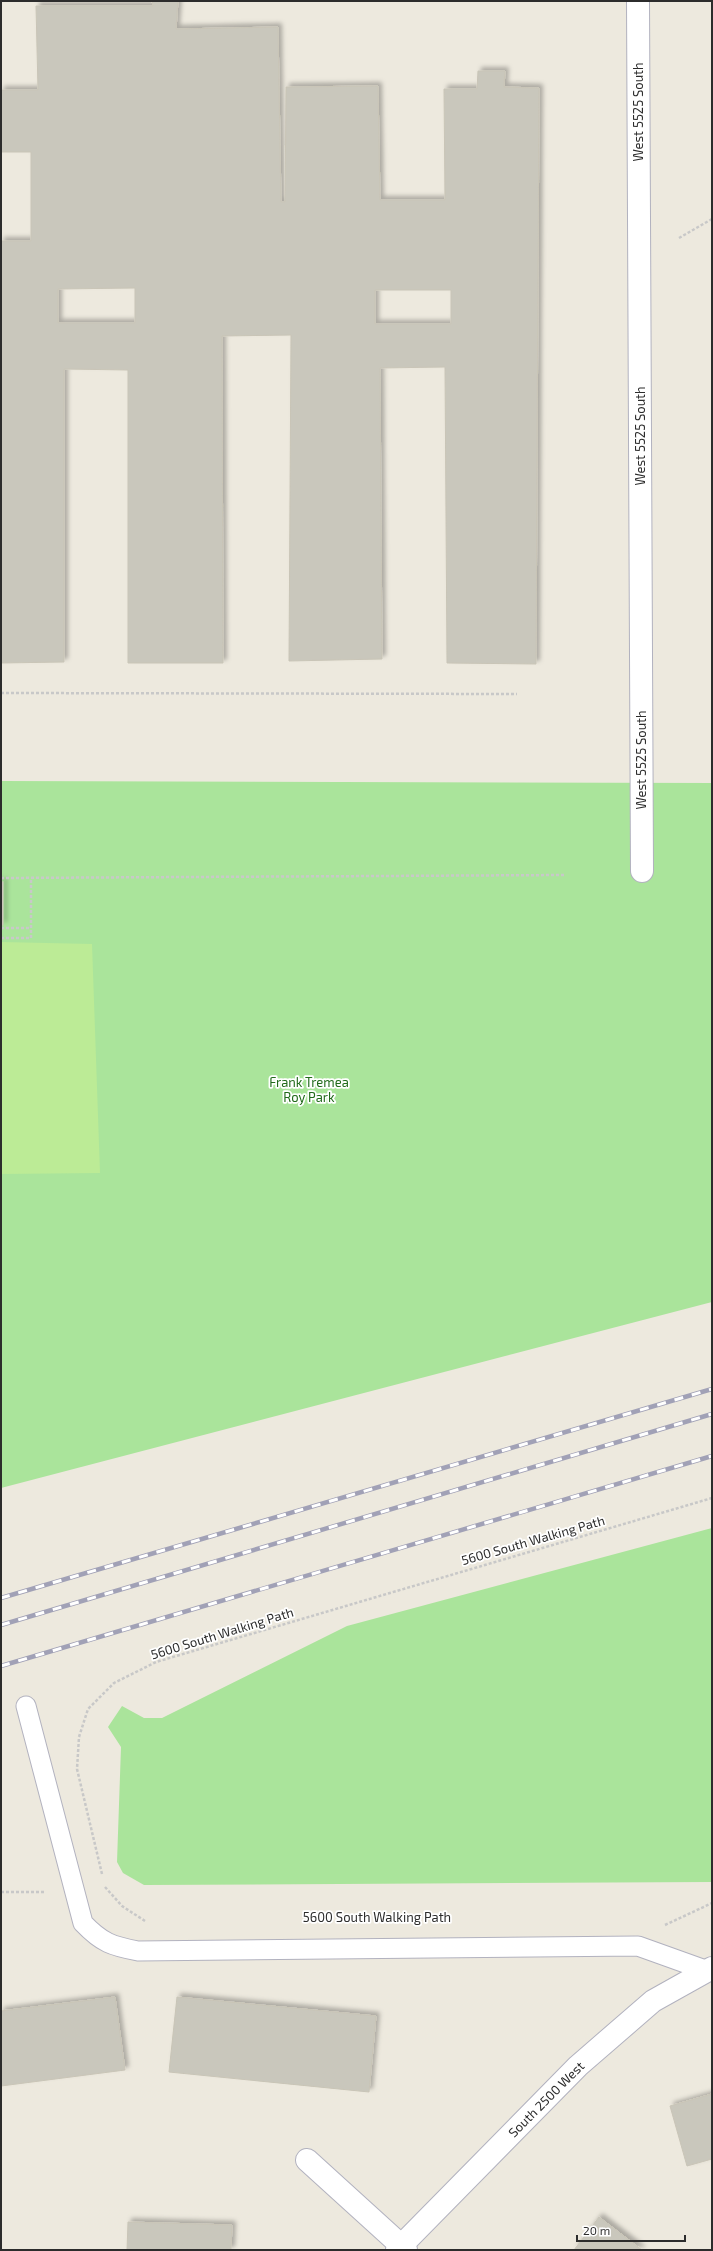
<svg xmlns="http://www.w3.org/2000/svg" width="713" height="2251" viewBox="0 0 713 2251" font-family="'Exo 2',sans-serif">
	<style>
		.green { fill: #aae49b }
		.pitch { fill: #bceb96 }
		.building { fill: #c9c7bc; stroke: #c9c5b7; fill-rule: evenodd; filter: url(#shadow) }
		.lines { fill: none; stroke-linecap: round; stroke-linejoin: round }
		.service-casing { stroke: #b2b2bf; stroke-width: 21 }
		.minor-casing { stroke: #b2b2bf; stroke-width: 24 }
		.path { stroke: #c8c8c8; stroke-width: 2.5; stroke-dasharray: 3 2; stroke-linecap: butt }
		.service { stroke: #fff; stroke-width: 19 }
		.minor { stroke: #fff; stroke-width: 22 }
		.rail-casing { stroke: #a1a1b6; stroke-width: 4.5 }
		.rail { stroke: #fff; stroke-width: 3; stroke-dasharray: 9; stroke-linecap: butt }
		.labels { text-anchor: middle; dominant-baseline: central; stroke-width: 3.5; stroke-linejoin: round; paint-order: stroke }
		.street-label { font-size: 13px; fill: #2c2c2c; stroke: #fff }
		.park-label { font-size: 13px; fill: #216a1a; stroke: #fff }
	</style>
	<defs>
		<filter id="shadow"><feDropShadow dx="3.5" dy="-3.5" stdDeviation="2" flood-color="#0004"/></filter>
	</defs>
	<rect width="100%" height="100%" fill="#ede9de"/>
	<g class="green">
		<polygon points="1,781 712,783 712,1302 1,1488"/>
		<polygon points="712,1528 712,1882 144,1885 123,1873 117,1862 121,1747 108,1727 122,1706 144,1718 162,1718 347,1626"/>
	</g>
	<polygon class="pitch" points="1,942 92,944 100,1173 1,1174"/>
	<g class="building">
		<path d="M152 1H178L176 29 278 27 281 202H285L286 87 378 86 380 200H445L444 89H477L478 71H505L504 87 539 88 536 664 447 663 445 367 380 368 382 659 289 661 291 335 222 336 223 663H128V370L64 369V662L1 663V241H31V152H1V90H38L36 6H153ZM135 288V323H58V289ZM375 290H451V324H375Z"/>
		<rect x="1" y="882" width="2" height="43"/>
		<polygon points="115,1997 125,2070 1,2086 1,2011"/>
		<polygon points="177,1997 376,2016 369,2092 169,2072"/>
		<polygon points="712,2094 712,2159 687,2166 670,2106"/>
		<polygon points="599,2217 642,2250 574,2250"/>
		<polygon points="128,2222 232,2225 231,2250 127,2250"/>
	</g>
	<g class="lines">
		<g class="service-casing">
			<path id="service" d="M26 1706 83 1923C102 1943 112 1946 138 1951L638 1946 705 1970"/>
		</g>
		<g class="minor-casing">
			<g id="minor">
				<polyline points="638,1 642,871"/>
				<polyline points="307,2160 406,2250"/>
				<polyline points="397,2250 578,2066 653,2001 712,1968"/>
			</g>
		</g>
		<g class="path">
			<polyline points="679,238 712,219"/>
			<polyline points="1,693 517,694"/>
			<polyline points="1,878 566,875"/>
			<polyline points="1,928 31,928"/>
			<polyline points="1,938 31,938 31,878"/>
			<polyline points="102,1874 77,1769 79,1737 88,1709 114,1683 156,1662 712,1498"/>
			<polyline points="105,1887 122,1906 145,1921"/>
			<polyline points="1,1892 44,1892"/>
			<polyline points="665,1925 712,1903"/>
		</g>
		<use href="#service" class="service"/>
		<use href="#minor" class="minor"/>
		<g class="rail-casing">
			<g id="rail">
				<polyline points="1,1598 712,1389"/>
				<polyline points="1,1625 712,1414"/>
				<polyline points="1,1666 712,1456"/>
			</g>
		</g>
		<use href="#rail" class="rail"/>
	</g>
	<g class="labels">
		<g class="street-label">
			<text transform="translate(638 112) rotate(-90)">West 5525 South</text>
			<text transform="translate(640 436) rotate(-90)">West 5525 South</text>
			<text transform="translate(641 760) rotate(-90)">West 5525 South</text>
			<text transform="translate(533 1540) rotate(-16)">5600 South Walking Path</text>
			<text transform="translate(222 1633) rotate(-17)">5600 South Walking Path</text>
			<text x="377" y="1917">5600 South Walking Path</text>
			<text transform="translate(546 2099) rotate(-45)">South 2500 West</text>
		</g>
		<g class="park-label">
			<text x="309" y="1082">Frank Tremea<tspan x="309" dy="15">Roy Park</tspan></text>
		</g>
	</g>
	<rect width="713" height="2251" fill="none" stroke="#2c2c2c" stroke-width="4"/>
	<path d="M577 2235v6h108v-6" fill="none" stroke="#2c2c2c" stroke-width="2"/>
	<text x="583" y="2235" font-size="12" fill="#2c2c2c" stroke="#ffffff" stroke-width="3" paint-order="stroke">20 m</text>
</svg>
